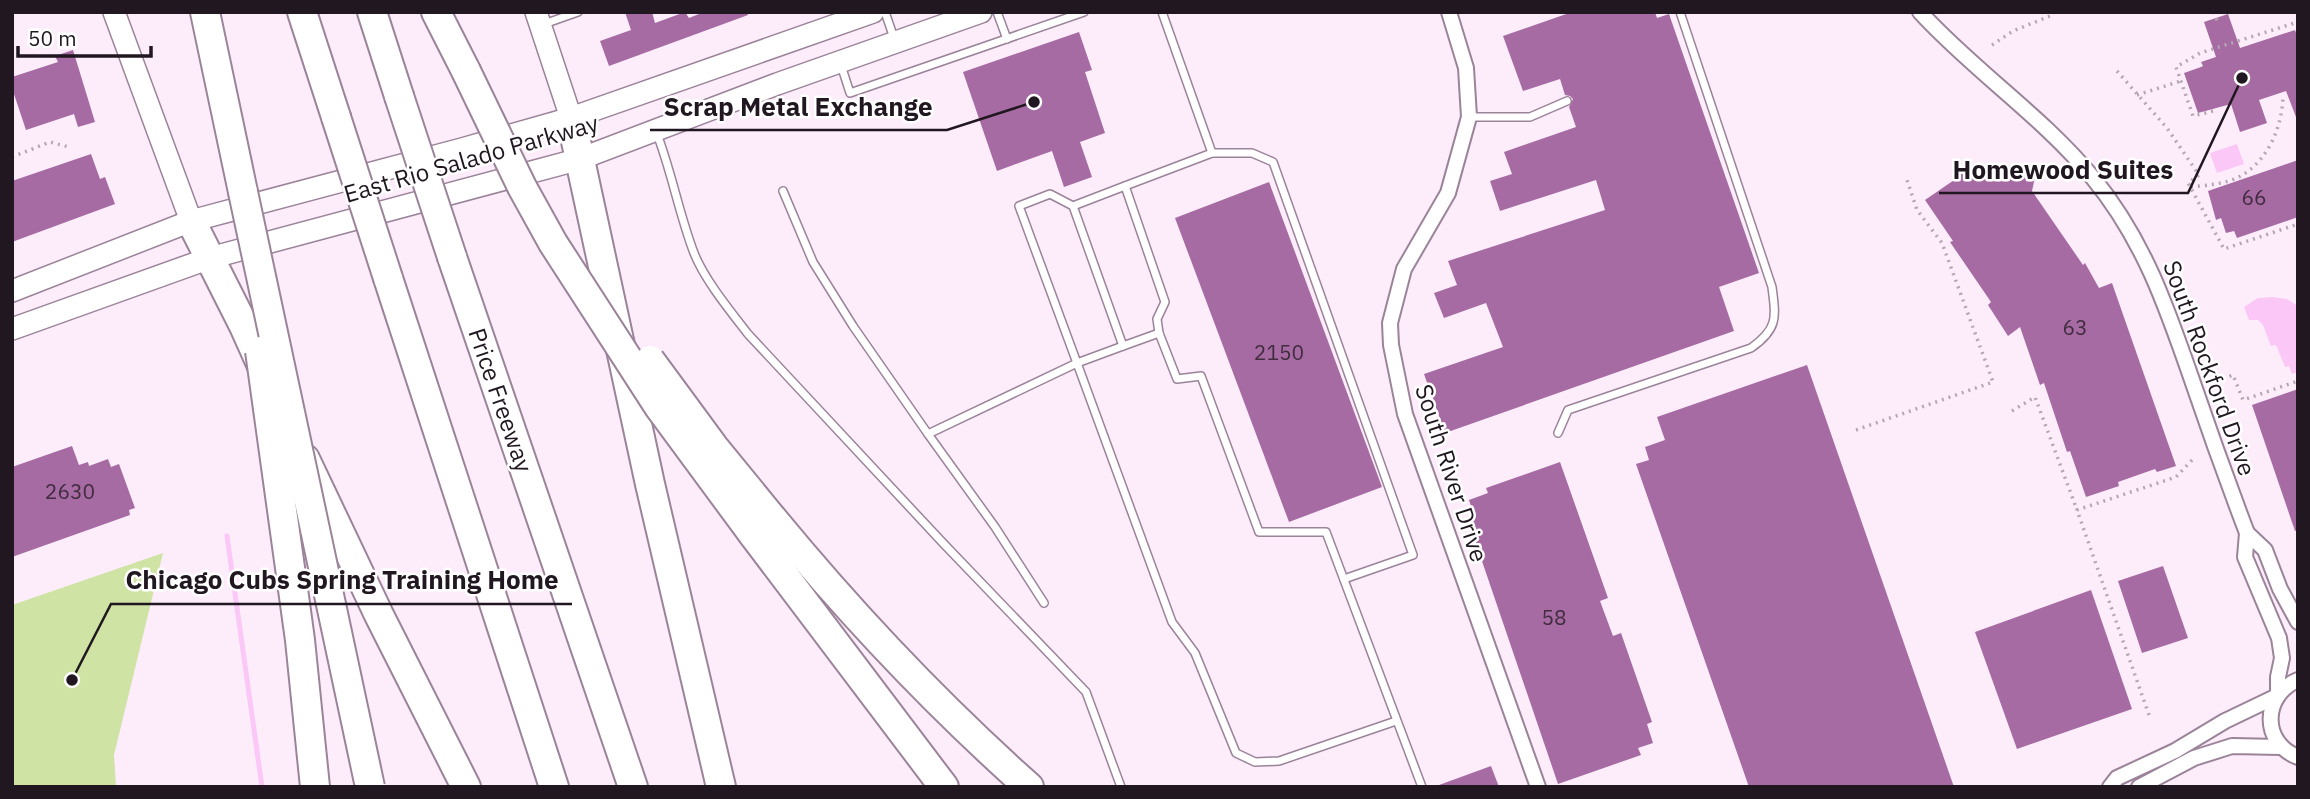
<svg xmlns="http://www.w3.org/2000/svg" width="2310" height="799" viewBox="0 0 2310 799" font-family="'IBM Plex Sans',sans-serif">
	<style>
		.green { fill: #cee3a4 }
		.water { fill: #fbc7f7 }
		.lines { fill: none; stroke-linecap: round; stroke-linejoin: round }
		.stream { stroke: #fbc7f7; stroke-width: 5 }
		.building { fill: #a66ba2 }
		.service-casing { stroke: #9b8399; stroke-width: 10 }
		.minor-casing { stroke: #9b8399; stroke-width: 18 }
		.secondary-casing { stroke: #9b8399; stroke-width: 24 }
		.motorway-casing { stroke: #9b8399; stroke-width: 32 }
		.path { stroke: #b4a6b2; stroke-width: 3.5; stroke-dasharray: 2 5; stroke-linecap: butt }
		.service { stroke: #fff; stroke-width: 7 }
		.minor { stroke: #fff; stroke-width: 14 }
		.secondary { stroke: #fff; stroke-width: 21 }
		.motorway { stroke: #fff; stroke-width: 28 }
		.motorway-bridge-casing { stroke: #9b8399; stroke-width: 32; stroke-linecap: butt }
		.motorway-bridge { stroke: #fff; stroke-width: 28 }
		.labels { text-anchor: middle; dominant-baseline: central; stroke-width: 5; stroke-linejoin: round; paint-order: stroke }
		.number-label { font-size: 21px; fill: #422c40 }
		.street-label { font-size: 24px; fill: #201720; stroke: #fff }
		.leader { fill: none; stroke: #201720; stroke-width: 2.5 }
		.callout-dot { fill: #201720; stroke: #fff; stroke-width: 2.5 }
		.callout-label { font-size: 26px; text-anchor: middle; font-weight: bold; fill: #201720; stroke: #fff; stroke-width: 5; stroke-linejoin: round; paint-order: stroke }
	</style>
	<rect width="100%" height="100%" fill="#fdedfb"/>
	<polygon class="green" points="163,553 114,755 116,787 12,787 12,605"/>
	<g class="water">
		<polygon points="2237,144 2244,164 2217,173 2210,153"/>
		<polygon points="2272,297 2287,299 2298,306 2298,372 2292,374 2289,366 2285,367 2276,345 2271,346 2263,325 2258,320 2249,320 2244,307 2258,298"/>
	</g>
	<g class="lines">
		<polyline class="stream" points="227,536 262,787"/>
	</g>
	<g class="building">
		<polygon points="625,12 652,12 655,23 685,12 689,18 704,12 747,12 748,15 609,66 600,41 631,30"/>
		<polygon points="1572,12 1655,12 1657,18 1669,14 1759,273 1719,287 1734,331 1445,433 1424,374 1503,347 1486,303 1444,318 1434,293 1457,285 1448,261 1605,210 1596,180 1500,211 1490,181 1512,174 1504,152 1576,127 1569,107 1573,99 1570,96 1565,95 1560,79 1523,91 1503,36"/>
		<polygon points="2228,14 2240,48 2295,30 2298,38 2298,116 2296,117 2286,91 2259,100 2267,123 2240,132 2231,104 2198,113 2184,73 2201,67 2203,66 2201,62 2216,57 2204,22"/>
		<polygon points="1079,32 1092,70 1085,72 1105,133 1080,142 1092,177 1064,187 1052,151 997,171 963,72"/>
		<polygon points="73,50 95,122 78,127 74,114 26,130 12,88 12,77 58,62 55,56"/>
		<polygon points="91,154 100,179 105,177 115,204 12,242 12,181"/>
		<polygon points="2298,160 2298,217 2237,238 2234,231 2226,233 2221,218 2216,220 2208,191"/>
		<polygon points="2014,163 2022,175 2035,177 2032,191 2083,265 2085,263 2099,288 2112,283 2176,466 2157,472 2155,469 2118,482 2119,486 2086,497 2070,451 2067,452 2044,383 2040,385 2020,327 2008,336 1988,305 1991,302 1950,242 1953,241 1925,200 1960,176 1964,164 2002,171"/>
		<polygon points="1269,182 1382,487 1289,522 1175,218"/>
		<polygon points="1807,365 1954,787 1749,787 1636,464 1649,460 1645,447 1665,440 1657,417"/>
		<polygon points="2298,389 2298,530 2295,531 2252,405"/>
		<polygon points="72,446 79,465 88,462 89,466 108,459 111,467 119,464 135,508 129,510 130,515 12,557 12,467"/>
		<polygon points="1560,462 1608,598 1600,601 1613,636 1621,633 1652,722 1647,724 1653,743 1638,748 1641,755 1558,784 1468,520 1475,518 1469,500 1488,493 1486,488"/>
		<polygon points="2163,566 2188,638 2142,653 2118,581"/>
		<polygon points="2091,590 2132,709 2017,749 1975,632"/>
		<polygon points="1491,766 1499,787 1439,787 1439,785"/>
	</g>
	<g class="lines">
		<g class="service-casing">
			<g id="service">
				<polyline points="885,12 895,41"/>
				<polyline points="997,12 1007,39"/>
				<polyline points="1162,12 1212,153 1125,186 1165,302 1157,319 1159,333 1177,379 1201,376 1259,532 1326,532 1422,787"/>
				<polyline points="541,25 578,12"/>
				<polyline points="841,65 850,93 1084,12"/>
				<polyline points="1469,117 1530,117 1567,101"/>
				<path d="M657 134C672 173 679 214 694 253 704 279 731 312 748 334L943 543 1086 692 1121 787"/>
				<polyline points="1212,153 1252,153 1273,162 1413,555 1344,579"/>
				<polyline points="1125,186 1073,206 1123,346 1159,333"/>
				<polyline points="783,191 813,262 853,326 928,434 1077,363 1172,622 1195,653 1236,753 1255,762 1279,761 1396,721"/>
				<polyline points="1073,206 1050,194 1019,206 1077,363 1123,346"/>
				<path d="M1558 433 1568 410 1751 348C1778 329 1776 318 1772 287L1680 12"/>
				<polyline points="928,434 995,527 1044,603"/>
			</g>
		</g>
		<g class="minor-casing">
			<g id="minor">
				<polyline points="1449,12 1466,68 1469,117 1448,193 1404,269 1390,323 1391,345 1405,414 1538,787"/>
				<path d="M1920 12C1974 71 2042 116 2093 178 2144 240 2167 308 2193 383 2210 433 2228 483 2247 533L2245 557 2279 638 2282 658 2278 677V694"/>
				<polyline points="2247,533 2265,550 2280,589 2298,622"/>
				<path d="M2298 680C2262 695 2261 743 2298 757"/>
				<polyline points="2110,787 2117,778 2175,751 2225,721 2275,697"/>
				<polyline points="2139,787 2194,758 2232,746 2280,747"/>
			</g>
		</g>
		<g class="secondary-casing">
			<g id="secondary">
				<polyline points="114,12 191,221"/>
				<polyline points="536,12 571,118"/>
				<polyline points="12,291 191,221 462,149 571,118 873,12"/>
				<polyline points="12,329 210,258 580,159 777,84 981,12"/>
			</g>
		</g>
		<g class="motorway-casing">
			<g id="motorway">
				<polyline points="205,12 243,192"/>
				<polyline points="302,12 336,117"/>
				<polyline points="372,12 399,96"/>
				<polyline points="436,12 466,71"/>
				<polyline points="571,118 650,484 721,787"/>
				<polyline points="191,221 244,326 266,375"/>
				<polyline points="452,257 633,787"/>
				<polyline points="388,278 554,787"/>
				<polyline points="305,459 379,615 466,787"/>
				<path d="M772 518C851 614 937 705 1029 787"/>
				<polyline points="752,533 944,787"/>
			</g>
		</g>
		<g class="path">
			<polyline points="2214,12 2218,23"/>
			<polyline points="1992,45 2013,31 2050,16"/>
			<polyline points="2117,71 2167,128 2199,175 2188,183 2224,249 2298,224"/>
			<polyline points="2137,95 2181,81"/>
			<polyline points="2213,111 2193,116 2176,67 2200,53 2298,22"/>
			<polyline points="12,157 50,142 69,147"/>
			<path d="M2191 187C2208 185 2229 184 2244 174 2270 157 2282 125 2283 97"/>
			<polyline points="2223,379 2233,375 2243,400 2298,381"/>
			<polyline points="2012,411 2035,397 2077,510"/>
			<polyline points="1856,430 1993,382 1942,243 1917,210 1906,177"/>
			<polyline points="2149,715 2077,510 2176,477 2192,460"/>
		</g>
		<use href="#service" class="service"/>
		<use href="#minor" class="minor"/>
		<use href="#secondary" class="secondary"/>
		<use href="#motorway" class="motorway"/>
		<g class="motorway-bridge-casing">
			<g id="motorway-bridge">
				<polyline points="466,71 522,187 553,243 659,407 752,533"/>
				<polyline points="399,96 452,257"/>
				<polyline points="336,117 388,278"/>
				<polyline points="243,192 370,787"/>
				<polyline points="260,351 300,640 315,787"/>
				<polyline points="650,360 714,447 772,518"/>
			</g>
		</g>
		<use href="#motorway-bridge" class="motorway-bridge"/>
	</g>
	<g class="labels">
		<g class="number-label">
			<text x="2254" y="197">66</text>
			<text x="2075" y="327">63</text>
			<text x="1279" y="352">2150</text>
			<text x="70" y="491">2630</text>
			<text x="1554" y="617">58</text>
		</g>
		<g class="street-label">
			<text transform="translate(471 158) rotate(-16)">East Rio Salado Parkway</text>
			<text transform="translate(2210 368) rotate(70)">South Rockford Drive</text>
			<text transform="translate(501 400) rotate(71)">Price Freeway</text>
			<text transform="translate(1452 473) rotate(72)">South River Drive</text>
		</g>
	</g>
	<path class="leader" d="M1034 102L947 130H650M2242 78L2188 193H1939M72 680L111 604H572"/>
	<g class="callout-dot">
		<circle cx="1034" cy="102" r="7"/>
		<circle cx="2242" cy="78" r="7"/>
		<circle cx="72" cy="680" r="7"/>
	</g>
	<g class="callout-label">
		<text x="798" y="116">Scrap Metal Exchange</text>
		<text x="2063" y="179">Homewood Suites</text>
		<text x="342" y="589">Chicago Cubs Spring Training Home</text>
	</g>
	<rect width="2310" height="799" fill="none" stroke="#201720" stroke-width="28"/>
	<path d="M18 46v10h133v-10" fill="none" stroke="#201720" stroke-width="3.5"/>
	<text x="28" y="46" font-size="21" fill="#201720" stroke="#ffffff" stroke-width="5" paint-order="stroke">50 m</text>
</svg>
